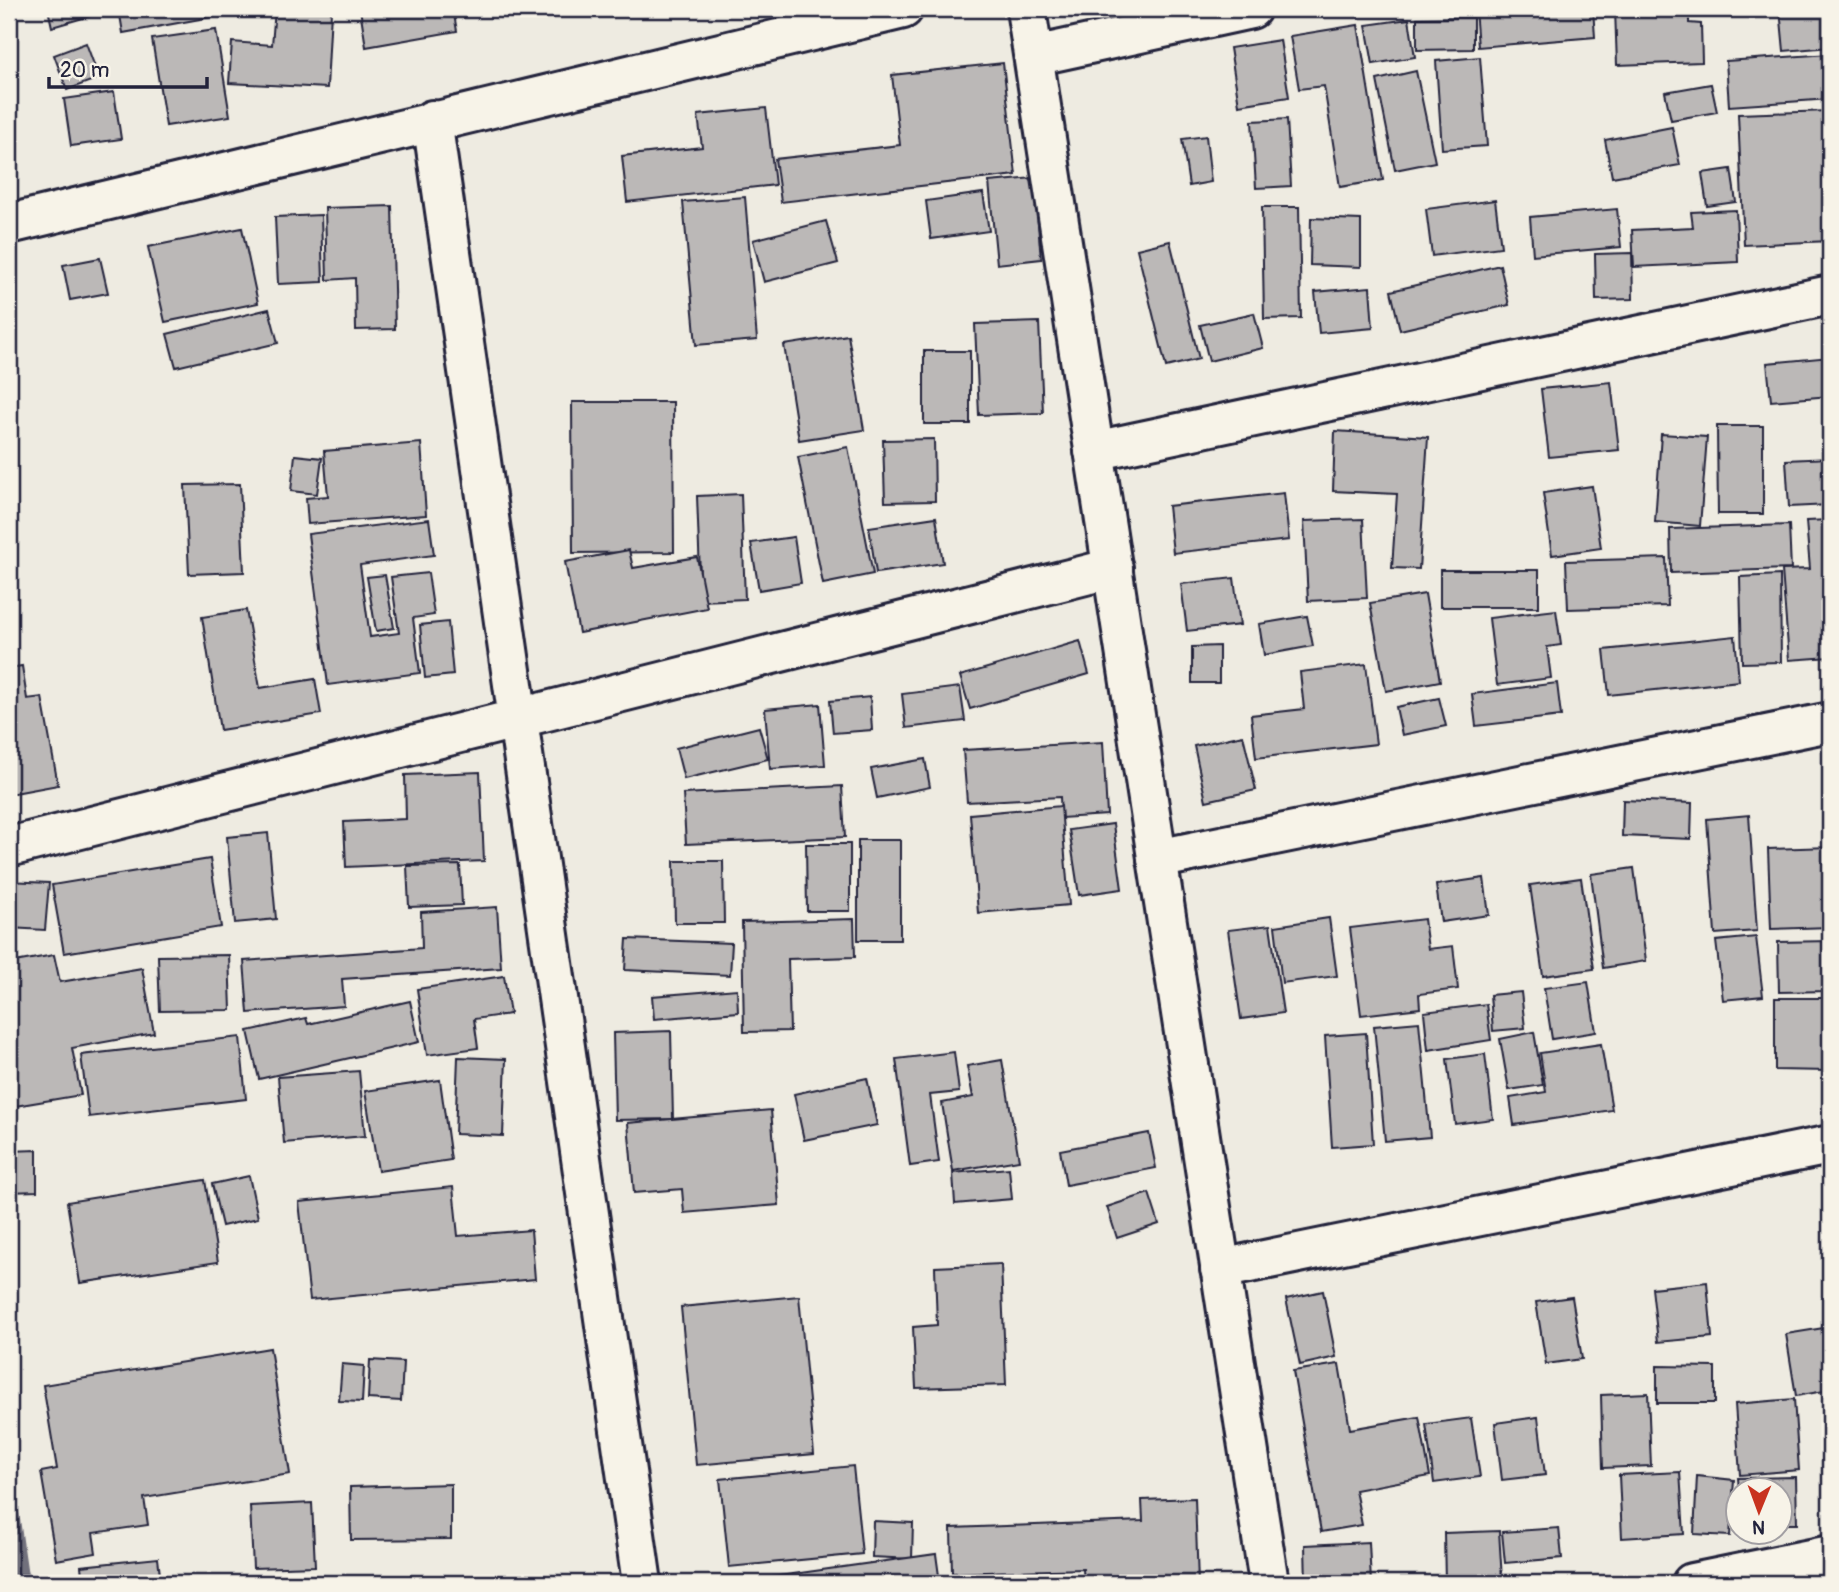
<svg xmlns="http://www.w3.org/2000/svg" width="1839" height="1592" viewBox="0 0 1839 1592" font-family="Pangolin,sans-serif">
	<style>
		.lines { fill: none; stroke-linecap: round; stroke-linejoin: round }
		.stream { stroke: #716f7b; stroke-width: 16 }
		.building { fill: #bbb8b7; stroke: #22223b; stroke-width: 2 }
		.minor-casing { stroke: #22223b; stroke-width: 44 }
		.minor { stroke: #f7f3e8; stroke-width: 38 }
	</style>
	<rect width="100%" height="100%" fill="#eeebe1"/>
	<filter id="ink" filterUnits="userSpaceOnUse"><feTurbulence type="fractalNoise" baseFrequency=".0143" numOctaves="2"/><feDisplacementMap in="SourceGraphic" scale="14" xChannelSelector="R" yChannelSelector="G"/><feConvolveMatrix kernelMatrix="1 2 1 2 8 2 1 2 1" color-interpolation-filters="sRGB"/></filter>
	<g filter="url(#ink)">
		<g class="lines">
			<polyline class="stream" points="9,1499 21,1583"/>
		</g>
		<g class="building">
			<polygon points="48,9 88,9 90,16 52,27"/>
			<polygon points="119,9 255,9 123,33"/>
			<polygon points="275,9 331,11 327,88 229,83 232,42 272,45"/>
			<polygon points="360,9 453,9 457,31 366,47"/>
			<polygon points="1475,9 1593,9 1595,37 1478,47"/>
			<polygon points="1615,9 1689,9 1689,23 1701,24 1702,62 1617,65"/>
			<polygon points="1780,9 1830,9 1830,47 1784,51"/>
			<polygon points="1473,17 1473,49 1417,50 1417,18"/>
			<polygon points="1409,19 1415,57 1373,64 1366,25"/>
			<polygon points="1358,25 1383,180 1340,187 1324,86 1299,89 1290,36"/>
			<polygon points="216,30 230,116 166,126 152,39"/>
			<polygon points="1280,40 1289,97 1239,105 1230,48"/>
			<polygon points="86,43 99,78 67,90 54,55"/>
			<polygon points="1830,54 1830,99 1729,106 1726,61"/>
			<polygon points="1480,57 1487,146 1442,149 1436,61"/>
			<polygon points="1003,63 1016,175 781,202 775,159 900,145 892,75"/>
			<polygon points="1416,71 1435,162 1395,170 1377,80"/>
			<polygon points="1711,84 1717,112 1671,120 1665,92"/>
			<polygon points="114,92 121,139 71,146 64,99"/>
			<polygon points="766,108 775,185 627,202 622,156 702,147 698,115"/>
			<polygon points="1830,111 1830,241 1744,245 1738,114"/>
			<polygon points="1287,119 1291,186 1256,188 1252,121"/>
			<polygon points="1672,127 1680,165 1612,177 1605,140"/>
			<polygon points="1206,136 1211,182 1189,186 1182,139"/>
			<polygon points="1731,169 1736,202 1707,206 1702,173"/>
			<polygon points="1034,178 1041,259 997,264 989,182"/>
			<polygon points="983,193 989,231 931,239 926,201"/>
			<polygon points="745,197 757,340 696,345 683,202"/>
			<polygon points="1495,200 1501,247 1432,256 1426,209"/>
			<polygon points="392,206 395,329 356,330 355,278 327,280 325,208"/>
			<polygon points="1262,207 1299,207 1301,318 1264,319"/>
			<polygon points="1617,209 1621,247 1533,255 1530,217"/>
			<polygon points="1736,210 1738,262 1634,267 1632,230 1693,227 1691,212"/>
			<polygon points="321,215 323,282 278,284 275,217"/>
			<polygon points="1311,218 1361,220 1361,267 1310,265"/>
			<polygon points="826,221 838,263 764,282 753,240"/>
			<polygon points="242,228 258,303 165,322 148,247"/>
			<polygon points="1170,241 1199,359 1166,367 1137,249"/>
			<polygon points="1632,253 1633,299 1596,300 1595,254"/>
			<polygon points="100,258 108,293 70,300 63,265"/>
			<polygon points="1500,265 1509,305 1400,330 1391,291"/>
			<polygon points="1370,287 1373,328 1319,333 1315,292"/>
			<polygon points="269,309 278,343 176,367 167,334"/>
			<polygon points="1254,313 1263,348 1209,361 1200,325"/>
			<polygon points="1039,322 1043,413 979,415 975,324"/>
			<polygon points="848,335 864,430 799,440 784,345"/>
			<rect x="924" y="351" width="46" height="73"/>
			<polygon points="1830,357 1830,396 1771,401 1767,363"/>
			<polygon points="1611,382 1619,450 1549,457 1541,389"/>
			<polygon points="572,402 673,402 674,552 573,553"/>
			<polygon points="1717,426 1763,426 1763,514 1718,514"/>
			<polygon points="1335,431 1428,437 1419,569 1392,568 1397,494 1333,491"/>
			<polygon points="1661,434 1707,437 1700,526 1655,522"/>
			<polygon points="934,439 935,501 885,502 883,440"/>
			<polygon points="421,443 426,515 308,524 306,498 328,496 324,451"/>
			<polygon points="848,447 873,574 823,584 798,457"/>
			<polygon points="295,455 322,458 317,494 291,491"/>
			<polygon points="1830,458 1830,505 1789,507 1786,460"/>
			<polygon points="240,484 244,572 189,574 185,485"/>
			<polygon points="1592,486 1601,548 1552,555 1543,493"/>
			<polygon points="1284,493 1289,540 1173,553 1168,506"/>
			<polygon points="741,494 745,599 701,601 697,496"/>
			<polygon points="936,517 943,563 876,573 869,527"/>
			<polygon points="429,519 434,555 360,565 370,637 399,633 391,577 428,573 434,615 413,618 420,673 328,685 308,534"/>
			<polygon points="1363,519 1367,598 1308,601 1304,521"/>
			<polygon points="1830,520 1830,533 1827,533 1830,657 1789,660 1782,570 1810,569 1806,521"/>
			<polygon points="1789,525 1791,569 1671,573 1670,529"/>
			<polygon points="794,537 801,583 759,590 751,543"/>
			<polygon points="629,550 633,568 697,557 707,608 579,633 565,562"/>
			<polygon points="1666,558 1668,606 1568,609 1566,561"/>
			<rect x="1440" y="570" width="99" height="37"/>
			<polygon points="385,575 394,628 376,631 367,577"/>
			<polygon points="1780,575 1781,662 1742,663 1740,577"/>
			<polygon points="1234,578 1240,625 1187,631 1181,584"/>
			<polygon points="1425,594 1440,681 1386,691 1370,603"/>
			<polygon points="246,610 260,688 315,679 321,714 220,730 202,617"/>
			<polygon points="1556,610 1561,645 1547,647 1551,678 1497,685 1489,618"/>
			<polygon points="1307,616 1313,646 1264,655 1259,624"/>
			<polygon points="448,622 453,675 425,678 420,625"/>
			<polygon points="1735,636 1739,681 1609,695 1604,650"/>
			<polygon points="1080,641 1089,674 970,709 960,676"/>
			<polygon points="1219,646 1219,683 1192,683 1192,647"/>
			<polygon points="1366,664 1376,744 1256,758 1251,715 1304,709 1300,672"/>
			<polygon points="22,666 27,699 42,697 58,785 9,794 9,668"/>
			<polygon points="1557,683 1561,716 1476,726 1472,694"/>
			<polygon points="960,687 965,721 906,728 902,694"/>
			<polygon points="870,697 872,730 833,733 830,701"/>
			<polygon points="1439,698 1446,726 1402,735 1396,707"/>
			<polygon points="820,704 825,765 770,769 765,709"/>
			<polygon points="759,727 768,759 684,779 676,748"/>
			<polygon points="1243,735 1256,790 1206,801 1194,746"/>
			<polygon points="1103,742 1107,815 1061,818 1060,797 967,802 963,750"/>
			<polygon points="925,759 930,787 877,798 871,769"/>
			<polygon points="480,772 484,861 346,867 344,822 406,819 405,775"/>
			<polygon points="842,786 845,837 686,844 683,794"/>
			<polygon points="1623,800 1692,803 1691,839 1622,836"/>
			<polygon points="1061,806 1069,905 978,913 970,814"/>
			<polygon points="1749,815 1757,931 1715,934 1707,819"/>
			<polygon points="1113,824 1122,889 1079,895 1069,830"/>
			<polygon points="268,833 276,919 235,923 227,837"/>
			<rect x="858" y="840" width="42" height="100"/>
			<polygon points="806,844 850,844 850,911 807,911"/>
			<polygon points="1830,847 1830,927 1771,929 1768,849"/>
			<polygon points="210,859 221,927 64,953 52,885"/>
			<polygon points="674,861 723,861 724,923 675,923"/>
			<polygon points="460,865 462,905 409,907 407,866"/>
			<polygon points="1634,868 1646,961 1603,968 1591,874"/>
			<polygon points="1484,878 1489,915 1441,922 1436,885"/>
			<polygon points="1581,878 1594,969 1543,976 1530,885"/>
			<polygon points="9,881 49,883 45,930 9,928"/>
			<polygon points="497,907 501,968 342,979 344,1006 248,1013 244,961 422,948 421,912"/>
			<polygon points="1329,918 1337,976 1282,983 1275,926"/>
			<polygon points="854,919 855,957 788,959 790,1031 744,1032 742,922"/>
			<polygon points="1424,919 1428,949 1453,946 1458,989 1419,994 1420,1008 1361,1015 1350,928"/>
			<polygon points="1270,925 1283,1013 1241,1019 1228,930"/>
			<polygon points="1756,937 1763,996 1723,1000 1716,941"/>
			<polygon points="627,939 732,943 730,975 625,970"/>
			<polygon points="1830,941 1830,991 1779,992 1778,942"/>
			<polygon points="54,955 60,982 142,968 154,1033 72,1048 81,1095 9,1107 9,963"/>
			<polygon points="229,955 231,1010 160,1011 158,956"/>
			<polygon points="504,976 510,1014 474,1019 478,1048 427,1055 417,989"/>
			<polygon points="1588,982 1596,1032 1552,1039 1544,988"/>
			<polygon points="737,989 738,1012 654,1019 652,996"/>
			<polygon points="1521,992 1525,1028 1493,1031 1490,995"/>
			<polygon points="1775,998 1830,998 1830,1071 1775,1070"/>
			<polygon points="410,1001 419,1042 259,1079 248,1031 306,1018 308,1024"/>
			<polygon points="1486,1004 1491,1040 1428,1050 1424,1012"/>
			<polygon points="1419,1022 1430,1137 1385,1141 1374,1026"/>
			<polygon points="671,1031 673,1119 615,1120 613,1033"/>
			<polygon points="1534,1032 1543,1085 1509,1090 1500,1039"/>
			<polygon points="1366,1033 1373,1144 1332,1147 1325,1036"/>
			<polygon points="240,1037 246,1099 89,1117 81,1055"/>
			<polygon points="1601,1044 1612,1110 1514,1125 1510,1098 1546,1092 1540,1053"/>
			<polygon points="954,1052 959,1092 930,1095 939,1162 910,1166 896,1059"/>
			<polygon points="1485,1054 1493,1119 1455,1124 1447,1059"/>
			<polygon points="458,1057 506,1059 503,1136 455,1134"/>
			<polygon points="1002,1060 1019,1160 953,1171 942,1103 973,1097 967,1066"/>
			<polygon points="359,1071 365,1136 284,1143 278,1077"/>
			<polygon points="867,1078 877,1125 804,1140 794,1094"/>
			<polygon points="440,1080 451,1160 378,1171 365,1091"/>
			<polygon points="771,1110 779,1205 684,1213 682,1189 634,1193 628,1123"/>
			<polygon points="1149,1133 1156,1168 1066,1185 1060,1150"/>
			<polygon points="37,1150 37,1191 9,1192 9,1151"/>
			<polygon points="1009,1168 1012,1199 955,1204 953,1173"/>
			<polygon points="249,1176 258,1218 222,1226 212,1184"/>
			<polygon points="205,1180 218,1262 80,1283 67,1202"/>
			<polygon points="453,1187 458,1236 531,1230 535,1279 310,1300 299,1202"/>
			<polygon points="1149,1193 1159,1224 1117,1238 1107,1207"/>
			<polygon points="1001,1264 1006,1385 916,1388 913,1327 937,1325 935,1267"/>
			<polygon points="1707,1282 1712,1337 1658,1342 1652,1288"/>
			<polygon points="1323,1291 1336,1357 1300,1365 1286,1299"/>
			<polygon points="799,1296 814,1454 696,1465 681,1307"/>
			<polygon points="1572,1297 1582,1359 1546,1364 1536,1302"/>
			<polygon points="1830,1327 1830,1390 1796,1396 1786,1334"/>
			<polygon points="270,1348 290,1474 144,1498 148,1525 93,1533 96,1553 56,1560 41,1472 57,1469 43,1385"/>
			<polygon points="370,1360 403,1362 401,1401 368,1399"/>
			<polygon points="342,1364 364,1366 362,1402 339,1401"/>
			<polygon points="1339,1364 1350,1429 1419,1417 1430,1476 1355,1490 1362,1525 1321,1532 1293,1371"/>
			<polygon points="1657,1366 1715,1367 1715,1403 1657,1403"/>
			<polygon points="1648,1393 1651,1466 1603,1468 1601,1395"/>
			<polygon points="1794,1399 1799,1470 1740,1475 1735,1404"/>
			<polygon points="1538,1417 1545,1475 1502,1480 1495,1423"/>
			<polygon points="1471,1418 1480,1477 1434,1483 1426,1424"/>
			<polygon points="853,1466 862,1554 729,1567 720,1479"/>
			<polygon points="1680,1472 1684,1534 1622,1538 1619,1475"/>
			<polygon points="1697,1476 1734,1480 1730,1536 1694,1534"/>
			<polygon points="1796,1477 1797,1524 1780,1524 1780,1490 1739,1490 1738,1478"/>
			<polygon points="451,1484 451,1539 351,1540 350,1487"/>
			<polygon points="1195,1498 1198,1583 1084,1583 1083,1569 952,1573 951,1528 1143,1521 1142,1500"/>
			<polygon points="312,1503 315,1566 253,1568 250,1506"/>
			<polygon points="873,1521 913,1523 912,1559 872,1557"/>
			<polygon points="1559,1528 1562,1558 1505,1563 1502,1532"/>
			<polygon points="1499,1531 1502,1580 1445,1582 1444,1533"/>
			<polygon points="1369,1542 1371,1583 1306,1583 1305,1545"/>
			<polygon points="936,1554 940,1583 752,1583 751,1580"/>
			<polygon points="158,1558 161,1583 83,1583 81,1566"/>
		</g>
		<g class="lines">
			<g class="minor-casing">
				<g id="minor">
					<polyline points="1026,9 1269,1583"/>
					<polyline points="1034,56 1251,9"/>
					<polyline points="432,120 642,1583"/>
					<polyline points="9,224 903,9"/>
					<polyline points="1094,451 1830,295"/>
					<polyline points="9,847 1113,568"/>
					<polyline points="1157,859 1830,722"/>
					<polyline points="1220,1269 1830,1145"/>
					<polyline points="1692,1583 1830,1555"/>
				</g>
			</g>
			<use href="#minor" class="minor"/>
		</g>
	</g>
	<rect width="1839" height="1592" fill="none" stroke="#f7f3e8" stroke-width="35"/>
	<rect x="18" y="18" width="1804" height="1557" fill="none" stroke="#22223b" stroke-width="2.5" filter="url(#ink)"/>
	<g transform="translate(1759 1511) rotate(181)"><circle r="33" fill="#f7f3e8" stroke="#a29fa3" stroke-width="2"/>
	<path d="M0-5L12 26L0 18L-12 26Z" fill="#c8321e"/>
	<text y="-10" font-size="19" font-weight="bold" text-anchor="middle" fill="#22223b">N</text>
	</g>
	<path d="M49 77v10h158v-10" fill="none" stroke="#22223b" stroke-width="3.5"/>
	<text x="60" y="77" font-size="21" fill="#22223b" stroke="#f7f3e8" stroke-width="5" paint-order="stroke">20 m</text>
</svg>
